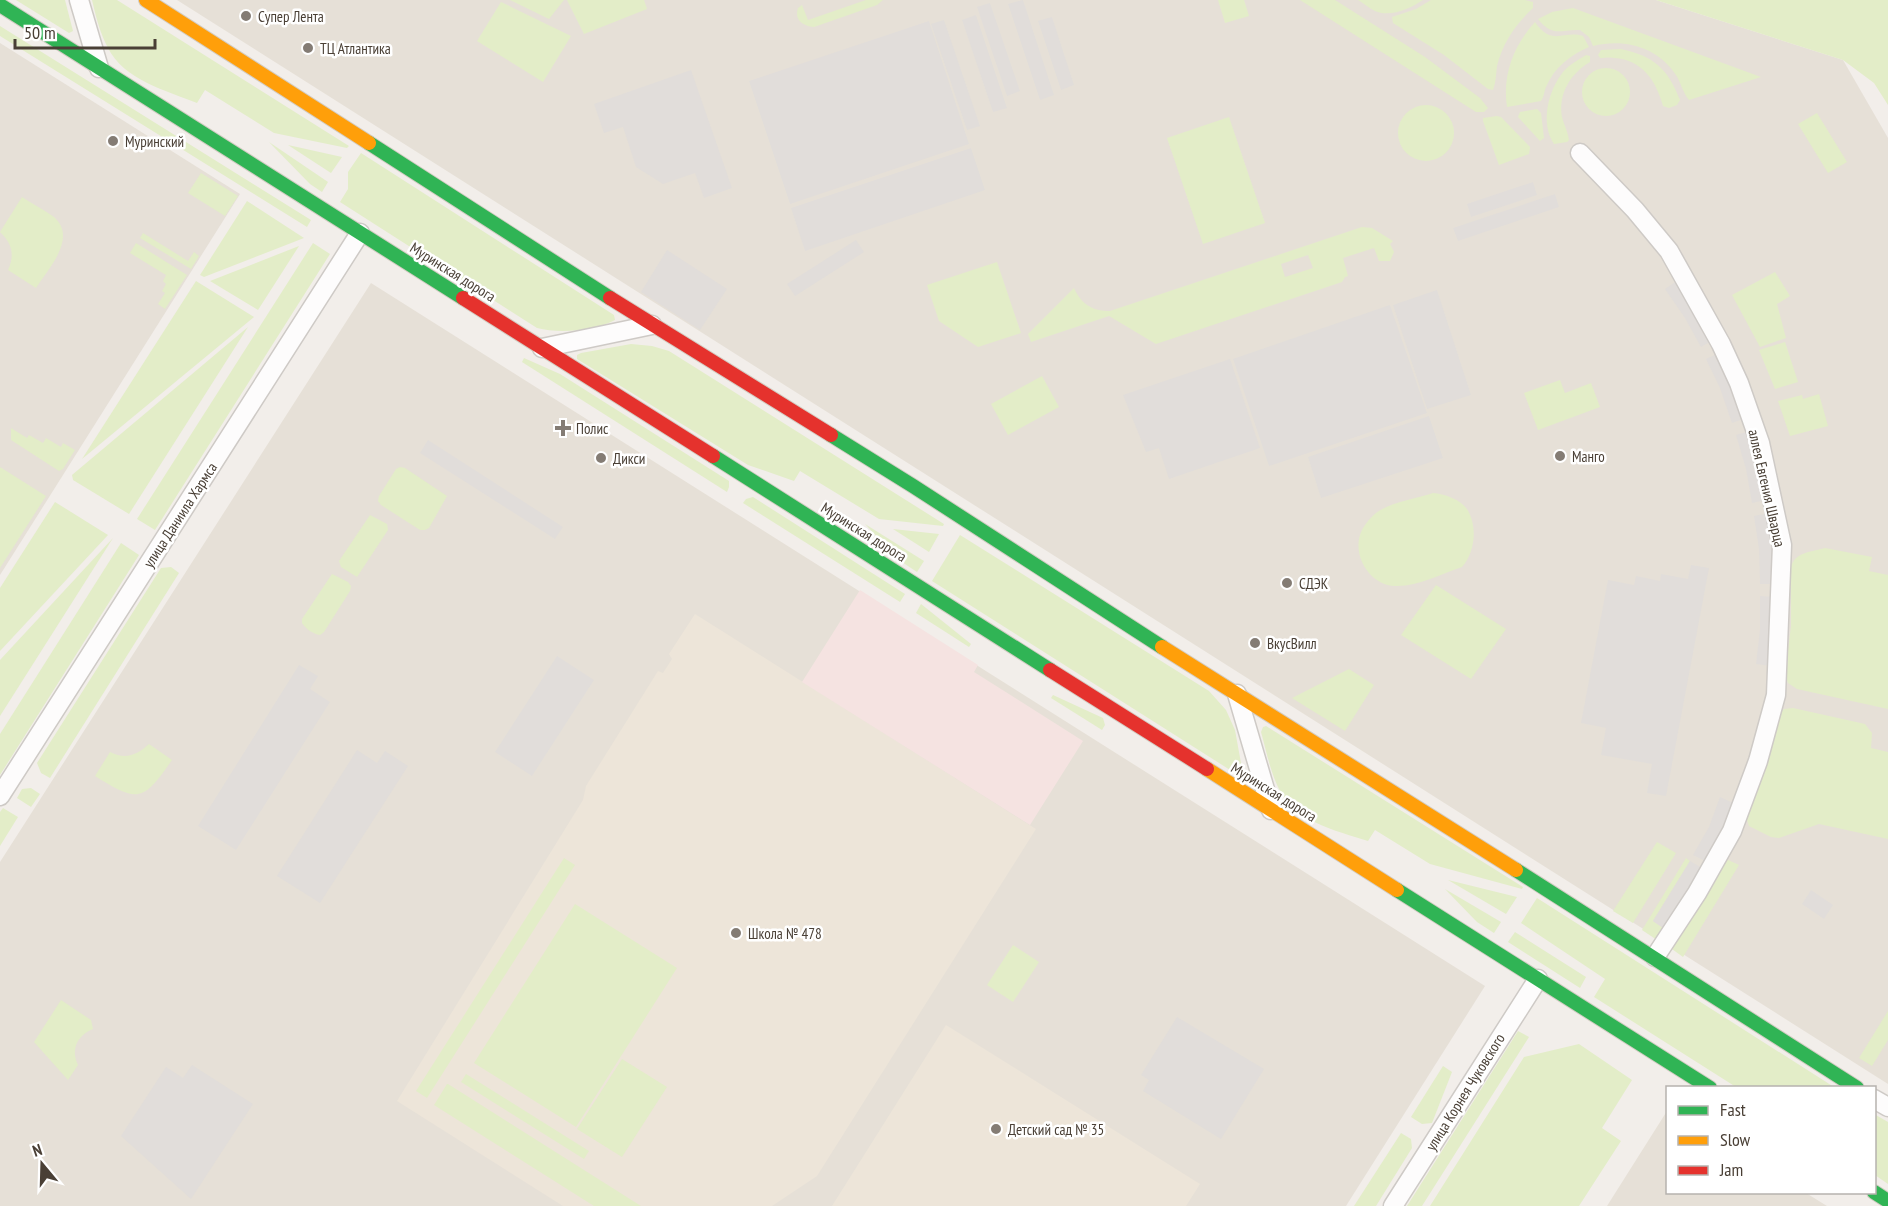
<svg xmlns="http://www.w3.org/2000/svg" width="1888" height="1206" viewBox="0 0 1888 1206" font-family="'PT Sans Narrow',sans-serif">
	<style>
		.residential { fill: #e6e0d7 }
		.education { fill: #ede5d9 }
		.medical { fill: #f5e3e1 }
		.green { fill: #e3edc8; fill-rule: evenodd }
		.parking { fill: #e1ddda }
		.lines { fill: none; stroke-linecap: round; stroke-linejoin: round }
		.street-casing { stroke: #cecac6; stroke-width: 21 }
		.fast-casing { stroke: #d3ccc2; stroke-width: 16 }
		.slow-casing { stroke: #d3ccc2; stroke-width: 16 }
		.jam-casing { stroke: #d3ccc2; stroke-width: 16 }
		.street { stroke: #fdfcfc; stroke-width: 18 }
		.fast { stroke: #30b455; stroke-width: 14 }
		.slow { stroke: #ff9f0a; stroke-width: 14 }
		.jam { stroke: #e5322d; stroke-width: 14 }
		.poi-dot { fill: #847c74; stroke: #fff; stroke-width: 2 }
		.labels { text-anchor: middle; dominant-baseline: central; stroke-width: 5; stroke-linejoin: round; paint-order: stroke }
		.poi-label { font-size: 15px; fill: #493f35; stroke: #fff; text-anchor: start }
		.street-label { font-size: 15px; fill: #493f35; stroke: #fff }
	</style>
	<rect width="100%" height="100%" fill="#f2eeea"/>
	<g class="residential">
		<polygon points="177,0 1656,0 1843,60 1888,138 1888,1084"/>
		<polygon points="0,43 240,194 0,575"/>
		<polygon points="371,283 1485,986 1346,1206 0,1206 0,862"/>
		<polygon points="1667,1111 1668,1192 1806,1193 1827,1206 1607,1206"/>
	</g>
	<g class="education">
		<polygon points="695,614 1036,829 817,1176 772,1206 563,1206 397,1101 583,800 586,786 658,671 663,673 672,659 669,654"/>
		<polygon points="946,1025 1200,1184 1186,1206 832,1206"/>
	</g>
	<polygon class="medical" points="860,590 978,665 974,672 1083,741 1030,825 802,682"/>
	<g class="green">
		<polygon points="16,0 65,0 73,31 69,33"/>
		<path d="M92 0H117L349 146 347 148 274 133 205 90 197 103C167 91 124 80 108 48 100 33 96 17 92 0Z"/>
		<polygon points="510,0 564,0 549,19"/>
		<polygon points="567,0 644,0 647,9 584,34"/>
		<path d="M866 0H883L877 5 814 27C803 26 794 20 798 8L802 5 808 20Z"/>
		<polygon points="1218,0 1244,0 1249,16 1225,23"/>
		<polygon points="1300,0 1335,0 1425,57 1480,98 1488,108 1484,112 1476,112"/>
		<path d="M1358 0H1423C1411 8 1390 18 1375 11 1369 8 1363 3 1358 0Z"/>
		<path d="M1431 0H1525L1533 2V8C1516 24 1503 42 1497 66 1496 74 1496 82 1493 90L1488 89 1444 55 1393 23 1392 17 1416 9Z"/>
		<polygon points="1656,0 1888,0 1888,105 1874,83 1843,60"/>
		<polygon points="501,2 571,36 543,82 477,41"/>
		<path d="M1573 8 1761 77 1689 100C1683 93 1681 83 1676 75 1658 47 1624 38 1593 46L1589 37 1580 30C1561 29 1553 38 1538 19L1552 12Z"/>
		<path d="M1535 22C1552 47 1563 30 1583 36L1589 47C1570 55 1554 68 1546 87 1544 92 1544 97 1541 101L1507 107C1502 75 1514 45 1535 22Z"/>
		<polygon points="0,26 311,220 307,227 0,36"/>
		<path d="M1621 49C1654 56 1668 69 1680 100L1677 105 1669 108 1663 106C1656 81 1643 60 1614 58 1609 57 1605 58 1600 58L1598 55 1601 50Z"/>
		<path d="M1586 55 1590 56V62C1570 74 1558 94 1562 117 1564 125 1568 132 1569 140L1567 142 1554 144C1540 123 1548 91 1563 72 1569 65 1578 60 1586 55Z"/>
		<circle cx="1606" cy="92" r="24"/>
		<circle cx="1426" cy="133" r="28"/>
		<polygon points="1537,109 1541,113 1544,138 1540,141 1518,117 1520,112"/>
		<polygon points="1817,113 1847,162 1828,173 1798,124"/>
		<polygon points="1497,116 1501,117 1530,147 1529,154 1499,165 1483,121 1483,118"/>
		<polygon points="1229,117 1265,223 1203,244 1167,138"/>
		<polygon points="269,142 328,182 322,192 310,184"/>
		<polygon points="288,145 342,157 331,173"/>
		<path d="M361 153 614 315 615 320C595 331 559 334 537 328L340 202 348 189V172Z"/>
		<polygon points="201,173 238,196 225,216 188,193"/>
		<path d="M22 197C32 204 45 210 54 217 78 238 48 269 36 288L8 270C15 255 12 243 0 232Z"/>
		<polygon points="247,201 304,238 204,277 200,275"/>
		<path d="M1362 227 1372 228 1393 241 1390 244 1394 252 1390 261H1379L1374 248 1343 258 1348 276 1345 277 1342 282 1156 344 1109 316 1031 342 1028 334 1074 288C1081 304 1092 311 1110 311ZM1308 255 1313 268 1285 277 1281 264Z"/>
		<polygon points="143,233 188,261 194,252 199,256 191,269 140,238"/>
		<polygon points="136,243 187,275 165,309 158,304 165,293 162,291 166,284 163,281 166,275 130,253"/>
		<polygon points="313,243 330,254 155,530 137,519"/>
		<polygon points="299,246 258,310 210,281"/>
		<polygon points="997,262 1021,333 978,347 939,321 927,285"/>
		<polygon points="1775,272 1790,296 1777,304 1786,338 1760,347 1732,295"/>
		<polygon points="196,281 254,317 82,459"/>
		<polygon points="248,327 129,514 73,480 72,475"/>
		<polygon points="1785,342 1798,382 1775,389 1759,350"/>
		<polygon points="631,344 652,346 669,351 944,524 943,526 879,519 800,471 794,481 748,465 577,359 577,355 581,353"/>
		<polygon points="524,358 560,374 729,481 729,487 727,492 522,362"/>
		<polygon points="1042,376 1059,407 1008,435 991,404"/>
		<polygon points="1560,380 1565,393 1591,383 1600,407 1538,430 1524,393"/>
		<polygon points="1819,394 1828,426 1790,436 1778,401 1802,395 1803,399"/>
		<polygon points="11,428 27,438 29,435 43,443 46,438 61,447 63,443 75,450 63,469 59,471 11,440"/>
		<polygon points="0,467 46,496 0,568"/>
		<polygon points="400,467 405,468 447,496 429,528 425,530 420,530 381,505 378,501 379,496 396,469"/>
		<path d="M1433 493C1444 494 1460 499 1467 509 1478 526 1475 553 1462 567 1441 574 1417 587 1395 586 1371 585 1353 558 1360 535 1363 526 1369 519 1376 513 1388 503 1418 498 1433 493Z"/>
		<polygon points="753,497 905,594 900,602 743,503 746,499"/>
		<polygon points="55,502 108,535 0,651 0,588"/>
		<polygon points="370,515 387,524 388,530 357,577 341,567 339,561"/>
		<polygon points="865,524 924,561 917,572 899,560"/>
		<polygon points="893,529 939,534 929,552"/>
		<polygon points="960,535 1209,691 1226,710 1235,730 1243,774 1238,775 932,581"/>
		<polygon points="113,538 0,716 0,660"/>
		<polygon points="121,543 139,555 0,775 0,734"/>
		<path d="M1825 548 1872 557 1869 571 1888 575V709L1797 689 1788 683 1785 675 1791 626V567C1795 552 1811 552 1825 548Z"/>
		<polygon points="171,567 179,573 50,778 41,773 37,763 161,568"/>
		<path d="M332 574 348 582 351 586 350 591 324 632 320 635C313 634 306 629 302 623V619Z"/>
		<polygon points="1436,585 1506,629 1471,679 1401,635"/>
		<polygon points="921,604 971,644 969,647 916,613"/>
		<polygon points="1349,669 1374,685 1345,731 1292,698"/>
		<polygon points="1053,695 1103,718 1105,725 1102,730 1051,698"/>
		<polygon points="1793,708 1865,724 1872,733 1871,748 1888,752 1888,839 1819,824 1779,838 1771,837 1749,826 1746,817 1778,715 1784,709"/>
		<path d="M1266 726 1523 887 1522 889 1430 864 1375 830 1368 841C1334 830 1295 822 1278 787 1270 770 1266 750 1261 732L1263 727Z"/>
		<path d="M149 744 172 760C143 802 138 803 95 776L110 752C126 760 137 755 149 744Z"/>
		<polygon points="31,788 40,794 31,807 17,798 22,789"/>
		<polygon points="3,808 18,817 0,846 0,812"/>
		<polygon points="1657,842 1676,853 1633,923 1613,911"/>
		<polygon points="564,858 575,865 427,1098 416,1091"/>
		<polygon points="1686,858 1690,861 1653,921 1664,929 1657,940 1642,930"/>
		<polygon points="1726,859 1739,865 1683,957 1672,949"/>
		<polygon points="1448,880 1517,897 1506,914"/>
		<polygon points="1445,889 1501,922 1494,933 1477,922"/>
		<polygon points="1537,898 1834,1087 1736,1087 1594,997 1605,979 1521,923"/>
		<polygon points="575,904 677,968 576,1127 474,1063"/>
		<polygon points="1515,932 1586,977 1580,988 1508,942"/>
		<polygon points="1013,945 1039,962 1013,1002 987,985"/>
		<path d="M61 1000 91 1020 93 1029C78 1035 70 1049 78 1065L68 1080 34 1042Z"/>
		<polygon points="1888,1011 1888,1040 1872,1066 1859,1058"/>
		<polygon points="1518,1031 1529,1037 1422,1206 1407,1206"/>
		<polygon points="1579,1044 1632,1080 1602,1128 1621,1141 1579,1206 1430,1206 1524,1057"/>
		<polygon points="622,1059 667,1087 622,1157 577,1129"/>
		<polygon points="1443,1066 1452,1072 1432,1123 1422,1124 1411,1117"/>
		<polygon points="466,1074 589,1151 584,1159 461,1082"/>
		<polygon points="447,1084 448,1084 641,1206 594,1206 434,1105"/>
		<polygon points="1874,1114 1888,1122 1888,1184 1875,1175"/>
		<polygon points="1401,1133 1411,1139 1412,1148 1376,1206 1354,1206"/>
	</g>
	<g class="parking">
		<polygon points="1023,0 1054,95 1040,100 1008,4"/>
		<polygon points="990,3 1020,91 1007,96 977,7"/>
		<polygon points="976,15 1007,108 993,112 962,20"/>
		<polygon points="1052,17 1074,85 1061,90 1038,21"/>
		<polygon points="944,20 980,126 967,130 931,24"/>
		<polygon points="929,21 969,144 790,204 749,81"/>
		<polygon points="691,70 732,188 704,198 695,173 663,184 636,167 623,127 604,133 594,104"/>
		<polygon points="971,148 985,190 805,251 791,208"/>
		<polygon points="1533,182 1537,195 1471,217 1467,204"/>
		<polygon points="1555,194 1559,207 1458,241 1453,228"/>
		<polygon points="856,240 864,252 795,296 787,284"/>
		<polygon points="667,250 727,289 700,330 641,292"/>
		<polygon points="1677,281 1713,340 1701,347 1685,318 1665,289"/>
		<polygon points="1437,290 1471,395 1427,409 1393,305"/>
		<polygon points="1390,305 1427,413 1269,466 1233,359"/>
		<polygon points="1719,353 1746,418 1732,423 1720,388 1706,359"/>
		<polygon points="1230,359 1260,448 1169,479 1159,448 1146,452 1123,395"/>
		<polygon points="1429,416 1443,458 1321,498 1308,457"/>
		<polygon points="1750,431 1766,500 1752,503 1746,469 1736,435"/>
		<polygon points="428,440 563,527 555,539 420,453"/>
		<polygon points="1768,513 1774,548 1775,584 1760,584 1759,549 1754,516"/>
		<polygon points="1691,565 1709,568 1666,796 1647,793 1652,764 1601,755 1606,728 1581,723 1608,580 1634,585 1636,576 1660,581 1661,574 1688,579"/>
		<polygon points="1760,596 1775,597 1770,666 1756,664 1760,630"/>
		<polygon points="557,656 594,680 532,776 495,752"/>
		<polygon points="299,665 318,676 310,689 330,702 236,850 198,826"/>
		<polygon points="357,750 377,763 385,751 408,766 320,903 277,876"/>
		<polygon points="1720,797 1733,803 1721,832 1705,861 1693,855 1709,827"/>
		<polygon points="1690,861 1702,868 1665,929 1653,921"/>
		<polygon points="1811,890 1833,905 1824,919 1802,904"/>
		<polygon points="1177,1017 1264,1069 1221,1139 1143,1091 1149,1080 1141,1075"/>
		<polygon points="192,1065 253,1104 191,1199 121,1136 166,1067 183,1078"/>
	</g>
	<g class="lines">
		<g class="street-casing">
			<g id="street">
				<polyline points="79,0 99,68"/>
				<polyline points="1580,153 1635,210 1669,251 1721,344 1739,383 1760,443 1782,545 1776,695 1758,761 1732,831 1697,893 1655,957"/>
				<polyline points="542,348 652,325"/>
				<polyline points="1237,694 1271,810"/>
				<polyline points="0,796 360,233"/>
				<polyline points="1874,1099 1888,1107"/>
				<polyline points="1393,1206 1538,979"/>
			</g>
		</g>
		<g class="fast-casing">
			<g id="fast">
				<polyline points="0,5 463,298"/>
				<polyline points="369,143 610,298"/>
				<polyline points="831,435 913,486 1162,647"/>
				<polyline points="713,456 1050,670"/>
				<polyline points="1516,870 1857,1088"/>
				<polyline points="1397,890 1710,1088"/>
				<polyline points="1874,1192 1888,1201"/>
			</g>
		</g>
		<g class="slow-casing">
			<g id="slow">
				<polyline points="146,0 369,143"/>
				<polyline points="1162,647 1516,870"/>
				<polyline points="1207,769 1397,890"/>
			</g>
		</g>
		<g class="jam-casing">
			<g id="jam">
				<polyline points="463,298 713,456"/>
				<polyline points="610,298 831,435"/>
				<polyline points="1050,670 1207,769"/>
			</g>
		</g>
		<use href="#street" class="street"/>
		<use href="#fast" class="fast"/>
		<use href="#slow" class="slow"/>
		<use href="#jam" class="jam"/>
	</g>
	<g class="poi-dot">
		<circle cx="246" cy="16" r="6"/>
		<circle cx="308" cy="48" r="6"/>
		<circle cx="113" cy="141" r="6"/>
		<path d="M560 419h6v6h6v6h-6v6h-6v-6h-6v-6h6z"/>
		<circle cx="1560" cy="456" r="6"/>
		<circle cx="601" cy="458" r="6"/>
		<circle cx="1287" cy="583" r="6"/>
		<circle cx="1255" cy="643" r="6"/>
		<circle cx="736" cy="933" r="6"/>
		<circle cx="996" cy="1129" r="6"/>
	</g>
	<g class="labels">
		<g class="poi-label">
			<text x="258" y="16">Супер Лента</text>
			<text x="320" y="48">ТЦ Атлантика</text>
			<text x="125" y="141">Муринский</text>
			<text x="576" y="428">Полис</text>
			<text x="1572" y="456">Манго</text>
			<text x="613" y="458">Дикси</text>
			<text x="1299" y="583">СДЭК</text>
			<text x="1267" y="643">ВкусВилл</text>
			<text x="748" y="933">Школа № 478</text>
			<text x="1008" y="1129">Детский сад № 35</text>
		</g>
		<g class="street-label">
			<text transform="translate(453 272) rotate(32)">Муринская дорога</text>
			<text transform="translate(1767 488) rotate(77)">аллея Евгения Шварца</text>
			<text transform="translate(180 515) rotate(-57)">улица Даниила Хармса</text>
			<text transform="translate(864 532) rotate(32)">Муринская дорога</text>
			<text transform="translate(1274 792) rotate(32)">Муринская дорога</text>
			<text transform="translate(1465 1092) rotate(-58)">улица Корнея Чуковского</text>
		</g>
	</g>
	<rect x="1666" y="1086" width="210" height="108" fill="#ffffff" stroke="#b6b2ae" stroke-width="1.5"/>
	<rect x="1678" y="1106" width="30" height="9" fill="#30b455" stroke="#b6b2ae" stroke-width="1.5"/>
	<text x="1720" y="1116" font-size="18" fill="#493f35">Fast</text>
	<rect x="1678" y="1136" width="30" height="9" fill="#ff9f0a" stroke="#b6b2ae" stroke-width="1.5"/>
	<text x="1720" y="1146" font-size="18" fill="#493f35">Slow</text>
	<rect x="1678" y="1166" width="30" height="9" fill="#e5322d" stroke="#b6b2ae" stroke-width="1.5"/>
	<text x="1720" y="1176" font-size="18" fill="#493f35">Jam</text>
	<g transform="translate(42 1164) rotate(341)" stroke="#ffffff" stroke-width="4.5" paint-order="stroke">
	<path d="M0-4.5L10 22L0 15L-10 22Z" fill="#493f35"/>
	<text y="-9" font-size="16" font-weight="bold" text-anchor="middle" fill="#493f35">N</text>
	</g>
	<path d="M15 39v9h140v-9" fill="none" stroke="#493f35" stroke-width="3"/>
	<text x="24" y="39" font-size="18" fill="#493f35" stroke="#ffffff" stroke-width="4.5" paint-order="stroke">50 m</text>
</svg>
